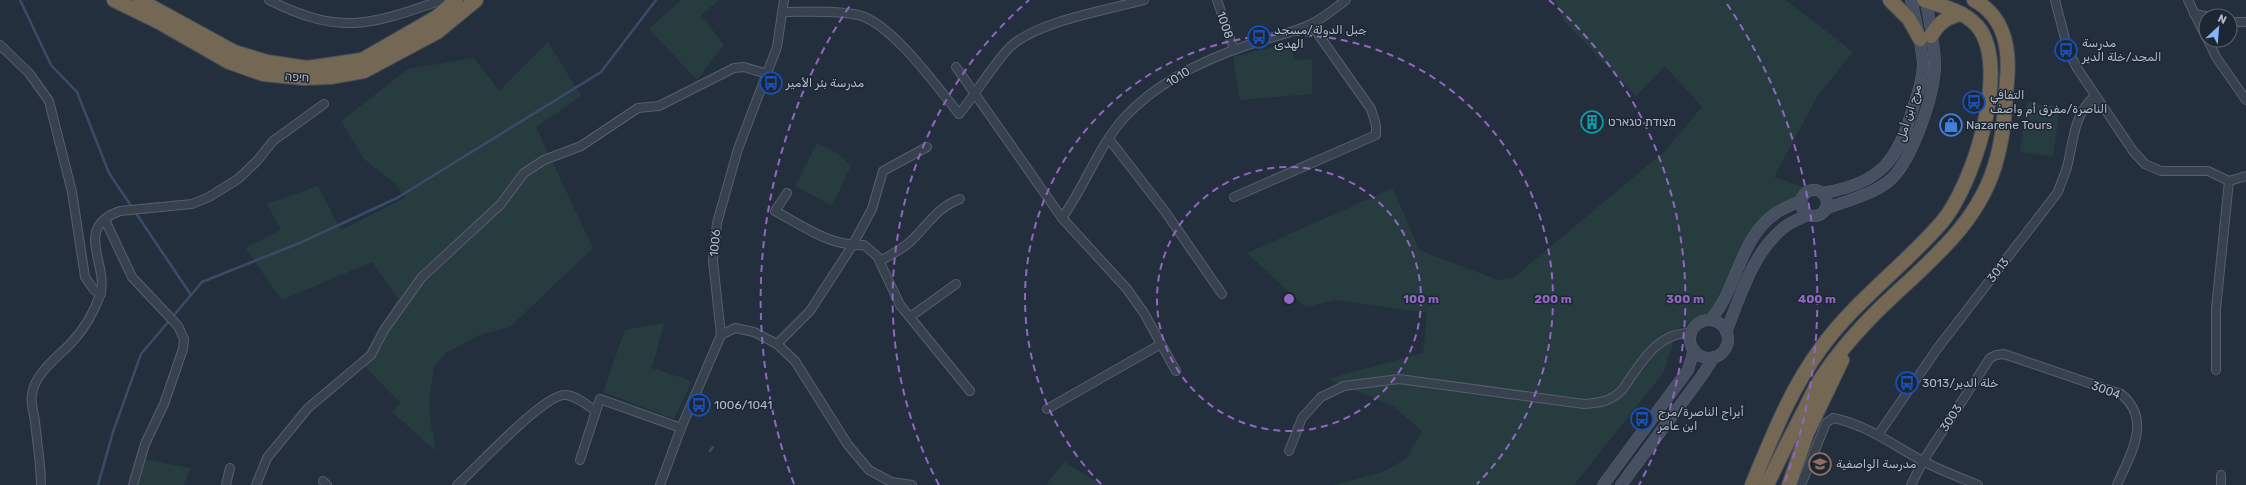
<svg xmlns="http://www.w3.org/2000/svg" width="2246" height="485" viewBox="0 0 2246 485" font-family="Rubik,'Noto Naskh Arabic',Heebo,sans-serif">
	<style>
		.green { fill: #263c3f }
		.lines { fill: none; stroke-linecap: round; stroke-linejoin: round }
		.stream { stroke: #394c67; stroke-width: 2.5 }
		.street-casing { stroke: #565f6c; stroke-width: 10 }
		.secondary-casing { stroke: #565f6c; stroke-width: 12 }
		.highway-casing { stroke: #434c59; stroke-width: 16 }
		.street { stroke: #38414e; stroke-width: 8 }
		.secondary { stroke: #465061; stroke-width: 11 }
		.highway { stroke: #746855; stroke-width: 14 }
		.ring { fill: none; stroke: #9266c3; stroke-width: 2; stroke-dasharray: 7 5 }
		.labels { text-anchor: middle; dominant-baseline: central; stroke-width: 3; stroke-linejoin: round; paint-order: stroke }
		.street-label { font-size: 12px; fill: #b4bcc9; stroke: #1d2633 }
		.poi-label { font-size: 12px; fill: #b4bcc9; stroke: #1d2633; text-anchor: start }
		.centre { fill: #9266c3; stroke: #1d2633; stroke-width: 2 }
		.ring-label { font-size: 12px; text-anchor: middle; font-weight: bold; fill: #9266c3; stroke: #1d2633; stroke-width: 3; stroke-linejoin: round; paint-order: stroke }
	</style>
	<rect width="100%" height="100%" fill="#242f3e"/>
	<g class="green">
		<polygon points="681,0 719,0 701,15 724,45 697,80 649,29"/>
		<polygon points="1555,0 1786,0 1853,52 1817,97 1774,177 1804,187 1798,200 1770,215 1733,267 1711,311 1678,328 1664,372 1574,485 1333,485 1380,473 1406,459 1422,431 1393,406 1327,379 1423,353 1427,313 1336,300 1305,307 1247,253 1393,188 1419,250 1498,280 1513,278 1665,151 1702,107 1665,66 1636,96 1563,20"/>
		<polygon points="548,42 581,96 536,127 593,248 510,327 479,335 446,353 434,366 429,399 430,418 436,451 392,412 400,403 360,361 398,299 372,262 282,300 245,248 281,230 267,204 318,186 341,230 405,198 396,184 364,159 341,121 408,69 474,58 499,91"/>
		<polygon points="1290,43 1295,60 1312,59 1312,94 1240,100 1233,57"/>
		<polygon points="2027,102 2060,107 2053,157 2020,152"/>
		<polygon points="817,143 837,153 851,166 832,206 795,186"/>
		<polygon points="664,323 652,368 692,381 674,419 603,392 625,330"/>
		<polygon points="138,458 191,468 184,485 134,485"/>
		<polygon points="1064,462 1102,485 1046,485"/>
	</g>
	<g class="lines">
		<g class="stream">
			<polyline points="20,0 51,65 77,92 109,173 191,295"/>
			<polyline points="710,451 713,447"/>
			<polyline points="98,485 113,432 141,354 202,282 302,242 397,198 601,72 656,0"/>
		</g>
		<g class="street-casing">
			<g id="street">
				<path d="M269 0C341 36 370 25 442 0"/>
				<polyline points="1217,0 1234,50"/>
				<polyline points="2055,0 2068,50 2077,68 2133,151 2145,164 2161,171 2208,171 2229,181"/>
				<polyline points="2188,0 2206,37"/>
				<path d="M782 12C807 12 834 10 858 15 891 22 938 88 959 114 976 94 993 64 1011 46 1039 21 1107 10 1144 0"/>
				<polyline points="2194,14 2206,16"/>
				<polyline points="2230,22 2246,22"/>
				<polyline points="2208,40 2216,57 2246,100"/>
				<polyline points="0,45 29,73 49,101 72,192 85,277 94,290 101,294"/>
				<polyline points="956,67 1062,218 1127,289 1144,313 1176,371"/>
				<polyline points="1109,139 1164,210 1222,294"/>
				<polyline points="2229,181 2246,176"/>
				<path d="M787 193 775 211C803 226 831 247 864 245L877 256 900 305 970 391"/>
				<polyline points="1234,197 1376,135 1376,125 1371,109 1311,24"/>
				<path d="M1062 218C1085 186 1098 147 1124 118 1157 82 1205 59 1251 44 1270 37 1293 33 1311 24 1324 18 1335 8 1346 0"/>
				<polyline points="105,220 132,277 178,326 184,339 183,349 164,404 145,444 133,485"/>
				<path d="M880 261C891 255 901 250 911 241 928 225 936 208 960 199"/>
				<polyline points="910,317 956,284"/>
				<polyline points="721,335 735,328 754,332 777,344 795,361 848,445 869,470 891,482 912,485"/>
				<polyline points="777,344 810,311 852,246 872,209 883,171 927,147"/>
				<polyline points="2216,370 2216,309 2229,181"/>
				<polyline points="1047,409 1161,344"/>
				<path d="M1878 435 1937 349 2058 192C2061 182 2066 173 2068 163 2074 138 2074 114 2095 96"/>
				<path d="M1289 451 1302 418 1321 397 1344 386 1399 379 1584 404C1599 403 1610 402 1622 390 1640 365 1656 332 1691 333"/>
				<polyline points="580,460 600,399 681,428"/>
				<polyline points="2221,475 2221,485"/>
				<polyline points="323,481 327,485"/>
				<path d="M41 485C41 464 37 443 35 421 34 413 30 402 32 394 35 373 58 357 72 342 84 329 94 312 100 295 110 265 72 228 120 211L192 204 209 197 238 179 257 161 273 141 324 104"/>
				<polyline points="226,485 230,468"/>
				<polyline points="256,485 267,458 308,408 371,355 384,330 422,277 500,205 524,173 544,160 581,146 638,108 659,106 734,68 744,67 767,74"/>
				<path d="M457 485C476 469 545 392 566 395 577 396 587 405 596 411"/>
				<polyline points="660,485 681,428 721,335 713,261 717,223 738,149 777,47 784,0"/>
				<path d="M1801 485 1826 423 1833 418C1865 424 1893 445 1921 460 1939 470 1959 477 1978 485"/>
				<path d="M1911 485 1923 461 1990 358 1996 355 2004 354 2121 394C2153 420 2130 455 2117 485"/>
			</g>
		</g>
		<g class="secondary-casing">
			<g id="secondary">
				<circle cx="1814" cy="203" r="13"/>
				<path d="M1822 193C1880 184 1898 161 1913 108 1918 94 1923 79 1923 63 1921 42 1916 21 1911 0"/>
				<path d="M1825 209C1845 201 1872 195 1889 181 1912 162 1934 96 1935 66 1935 45 1929 21 1926 0"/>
				<path d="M1710 320C1738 289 1739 238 1776 213 1783 208 1792 205 1800 201"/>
				<circle cx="1709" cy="339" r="19"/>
				<path d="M1726 332C1740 297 1752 255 1781 230 1788 223 1799 219 1808 215"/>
				<polyline points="1603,485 1688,370 1694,350"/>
				<polyline points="1621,485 1701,377 1714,357"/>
			</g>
		</g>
		<g class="highway-casing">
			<g id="highway">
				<polyline points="114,0 159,22 229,62 263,74 304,78 330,77 364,71 437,32 476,0"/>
				<polyline points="139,0 234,52 267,62 307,68 362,60 437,17 456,0"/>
				<polyline points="1890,0 1909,19 1920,39"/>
				<path d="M1931 36C1939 22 1947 17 1962 14"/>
				<path d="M1752 485C1772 437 1790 390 1821 348 1855 301 1904 266 1942 222 1973 185 2008 75 1981 31 1969 12 1944 7 1924 0"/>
				<path d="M1767 485C1779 459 1792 434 1805 409 1810 399 1815 387 1822 377 1842 347 1867 320 1893 296 1936 256 1982 218 1997 158 2004 133 2005 106 2007 80 2010 48 2005 17 1974 0"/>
				<polyline points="1789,485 1807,433 1842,360"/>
			</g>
		</g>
		<use href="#street" class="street"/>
		<use href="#secondary" class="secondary"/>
		<use href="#highway" class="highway"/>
	</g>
	<g class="ring">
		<circle cx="1289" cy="299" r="132"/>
		<path d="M1101 484A264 264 0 1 1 1477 484"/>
		<path d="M939 485A396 396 0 0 1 1029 0M1549 0A396 396 0 0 1 1639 485"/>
		<path d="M794 484A528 528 0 0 1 851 4M1727 4A528 528 0 0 1 1784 484"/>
	</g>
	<defs>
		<g id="bus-ring" transform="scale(1.15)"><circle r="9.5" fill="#1d2633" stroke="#1a4fb4" stroke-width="1.5"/><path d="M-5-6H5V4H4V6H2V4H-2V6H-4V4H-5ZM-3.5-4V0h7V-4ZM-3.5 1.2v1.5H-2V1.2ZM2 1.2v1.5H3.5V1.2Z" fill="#1a4fb4"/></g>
		<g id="building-ring" transform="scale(1.15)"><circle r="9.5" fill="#1d2633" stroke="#0f9aa8" stroke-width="1.5"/><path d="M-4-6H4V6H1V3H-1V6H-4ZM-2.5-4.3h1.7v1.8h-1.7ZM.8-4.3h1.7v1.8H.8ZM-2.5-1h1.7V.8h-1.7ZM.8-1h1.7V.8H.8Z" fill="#0f9aa8"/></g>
		<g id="shop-ring" transform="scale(1.15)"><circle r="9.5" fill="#1d2633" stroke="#3f7fe0" stroke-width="1.5"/><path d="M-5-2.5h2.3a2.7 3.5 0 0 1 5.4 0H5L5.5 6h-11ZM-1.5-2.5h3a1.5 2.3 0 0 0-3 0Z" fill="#3f7fe0"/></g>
		<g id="school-ring" transform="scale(1.15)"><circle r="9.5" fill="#1d2633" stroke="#8d6e63" stroke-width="1.5"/><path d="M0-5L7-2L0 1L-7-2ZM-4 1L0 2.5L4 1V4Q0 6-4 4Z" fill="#8d6e63"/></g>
	</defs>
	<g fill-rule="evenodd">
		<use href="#bus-ring" x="1259" y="37"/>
		<use href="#bus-ring" x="2066" y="50"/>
		<use href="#bus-ring" x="771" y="83"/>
		<use href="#bus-ring" x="1974" y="102"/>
		<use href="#building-ring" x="1592" y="122"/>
		<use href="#shop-ring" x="1951" y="125"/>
		<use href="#bus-ring" x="1907" y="383"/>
		<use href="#bus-ring" x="699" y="405"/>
		<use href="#bus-ring" x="1642" y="419"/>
		<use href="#school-ring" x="1820" y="464"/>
	</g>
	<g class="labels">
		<g class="street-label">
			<text transform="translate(1225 25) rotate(71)">1008</text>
			<text transform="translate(297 77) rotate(4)">חיפה</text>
			<text transform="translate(1178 77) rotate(-33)">1010</text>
			<text transform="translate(1909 113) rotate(-73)">مرج ابن أمل</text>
			<text transform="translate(715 243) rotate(-85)">1006</text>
			<text transform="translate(1998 270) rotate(-52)">3013</text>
			<text transform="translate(2106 390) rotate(21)">3004</text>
			<text transform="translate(1951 418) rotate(-57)">3003</text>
		</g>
		<g class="poi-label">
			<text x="1274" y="30">جبل الدولة/مسجد<tspan x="1274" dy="14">الهدى</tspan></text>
			<text x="2082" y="43">مدرسة<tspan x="2082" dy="14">المجد/خلة الدير</tspan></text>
			<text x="786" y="83">مدرسة بئر الأمير</text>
			<text x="1990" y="95">التفافي<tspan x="1990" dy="14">الناصرة/مفرق أم واصف</tspan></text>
			<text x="1608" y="122">מצודת טגארט</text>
			<text x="1966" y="125">Nazarene Tours</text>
			<text x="1922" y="383">خلة الدير/3013</text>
			<text x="714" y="405">1006/1041</text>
			<text x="1658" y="412">أبراج الناصرة/مرج<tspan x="1658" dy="14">ابن عامر</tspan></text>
			<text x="1836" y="464">مدرسة الواصفية</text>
		</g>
	</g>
	<circle cx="1289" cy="299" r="6" class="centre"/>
	<g class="ring-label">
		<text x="1421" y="303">100 m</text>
		<text x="1553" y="303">200 m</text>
		<text x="1685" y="303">300 m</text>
		<text x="1817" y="303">400 m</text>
	</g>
	<g transform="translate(2218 28) rotate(26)"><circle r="19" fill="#1d2633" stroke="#59626f"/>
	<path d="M0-3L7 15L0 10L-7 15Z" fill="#8ab4f8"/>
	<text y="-6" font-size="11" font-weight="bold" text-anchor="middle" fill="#b4bcc9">N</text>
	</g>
</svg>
